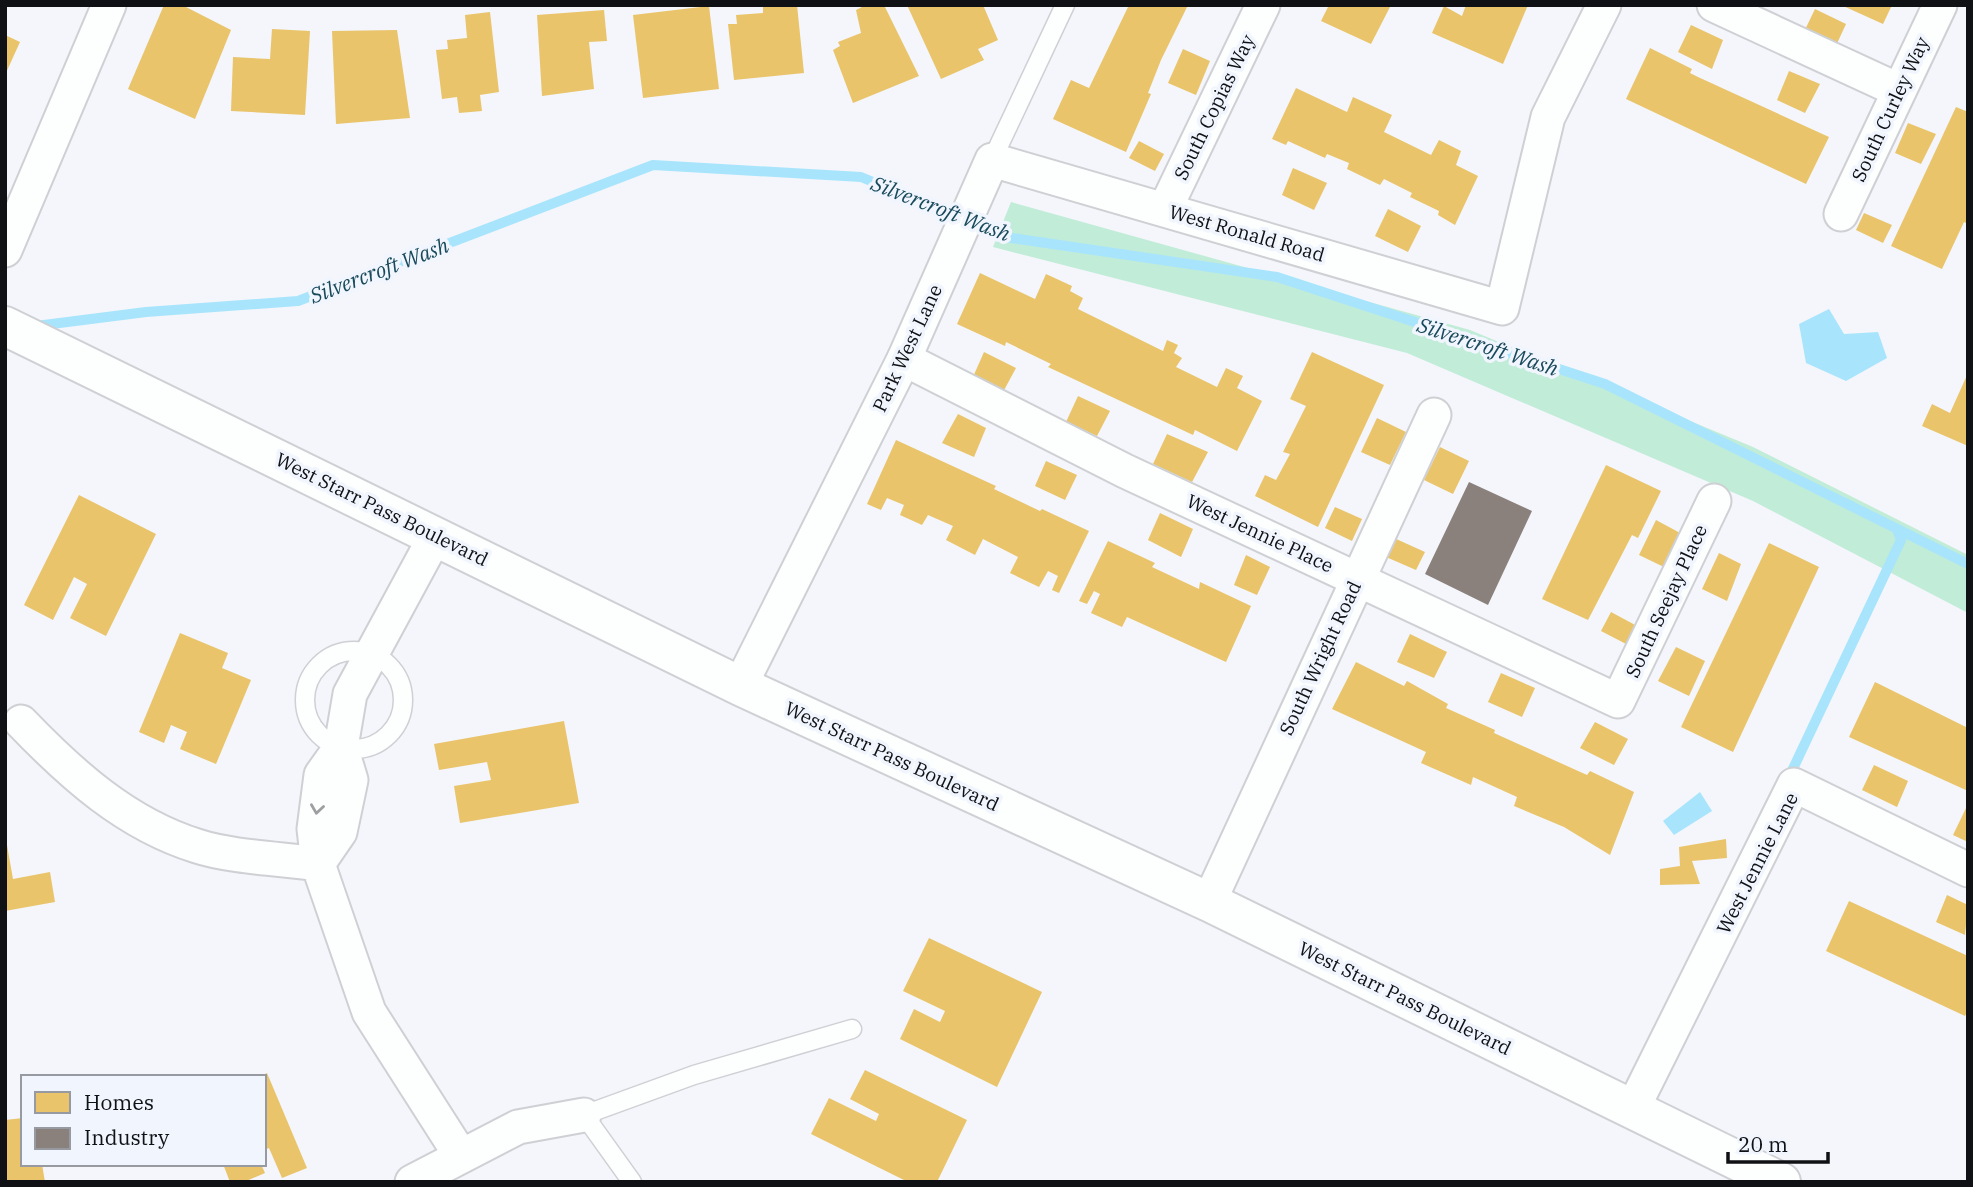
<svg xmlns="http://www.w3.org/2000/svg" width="1973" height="1187" viewBox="0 0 1973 1187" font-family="'IBM Plex Serif',serif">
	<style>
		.green { fill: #c1ecd8 }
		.water { fill: #a8e5fc }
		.homes { fill: #e9c46a }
		.industry { fill: #8a817c }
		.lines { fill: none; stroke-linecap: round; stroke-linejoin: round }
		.stream { stroke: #a8e5fc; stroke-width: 10 }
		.service-casing { stroke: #ced0d4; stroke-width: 21 }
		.minor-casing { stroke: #ced0d4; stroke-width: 37 }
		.tertiary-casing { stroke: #ced0d4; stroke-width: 42 }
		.service { stroke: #fdfefe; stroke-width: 18 }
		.minor { stroke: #fdfefe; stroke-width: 33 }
		.tertiary { stroke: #fdfefe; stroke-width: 38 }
		.oneway { stroke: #9e9fa1 }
		.labels { text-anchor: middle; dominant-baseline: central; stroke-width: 7; stroke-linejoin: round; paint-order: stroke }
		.street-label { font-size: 19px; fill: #0f1115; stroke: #f1f5fe }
		.water-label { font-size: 21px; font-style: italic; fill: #194a5b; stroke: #f1f5fe }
	</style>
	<rect width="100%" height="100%" fill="#f4f6fb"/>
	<polygon class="green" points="1011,202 1470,330 1753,447 1968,555 1968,613 1753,501 1407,353 993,247"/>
	<g class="water">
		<polygon points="1829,309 1844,334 1878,332 1887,358 1846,381 1806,363 1799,324"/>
		<polygon points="1700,792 1712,811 1674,835 1663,821"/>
	</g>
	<g class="homes">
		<polygon points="164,5 182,5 231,30 195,119 128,89"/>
		<polygon points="763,5 797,5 804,73 734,80 728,24 737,24 736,15 763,13"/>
		<polygon points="866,5 884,5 919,76 853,103 833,50 840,46 838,42 861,33 856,10"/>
		<polygon points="907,5 983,5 998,40 978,49 984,60 941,79"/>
		<polygon points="1129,5 1188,5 1161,60 1148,93 1151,94 1126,152 1053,119 1071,80 1089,88"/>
		<polygon points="1329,5 1391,5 1371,44 1321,21"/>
		<polygon points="1466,5 1528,5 1503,64 1432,33 1444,6 1462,16"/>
		<polygon points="1841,5 1892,5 1883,24"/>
		<polygon points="709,6 719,89 643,98 633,15"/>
		<polygon points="1815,9 1846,24 1834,50 1802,36"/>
		<polygon points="604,10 607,41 589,42 594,89 542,96 537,15"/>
		<polygon points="490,12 499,92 480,95 482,111 459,113 457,97 442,99 436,50 448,49 447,40 467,38 465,15"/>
		<polygon points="1691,25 1723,40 1712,69 1678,52"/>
		<polygon points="272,29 310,31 305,115 231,111 233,57 270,59"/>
		<polygon points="397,30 410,118 336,124 332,31"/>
		<polygon points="5,35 20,42 5,75"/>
		<polygon points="1650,48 1692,69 1690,73 1698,77 1829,137 1806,184 1626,99"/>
		<polygon points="1183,49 1210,61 1196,95 1168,83"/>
		<polygon points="1789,71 1820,84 1805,113 1777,100"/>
		<polygon points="1296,88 1347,112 1353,97 1392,115 1384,132 1431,155 1439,140 1461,151 1456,165 1478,176 1455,225 1438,215 1439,211 1410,197 1412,193 1384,179 1380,185 1347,169 1349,163 1327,154 1325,158 1288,141 1286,145 1272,139"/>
		<polygon points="1956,107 1968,112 1968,224 1964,222 1942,269 1891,246"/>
		<polygon points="1908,123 1936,134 1921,164 1895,153"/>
		<polygon points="1139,141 1164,154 1155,171 1129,158"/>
		<polygon points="1293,168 1327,183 1314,210 1282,195"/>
		<polygon points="1388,209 1421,226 1408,252 1375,236"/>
		<polygon points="1864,213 1892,225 1883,243 1856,230"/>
		<polygon points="980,273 1035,299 1046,274 1072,286 1070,291 1083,298 1078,309 1163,351 1167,340 1178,345 1174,353 1182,358 1176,367 1217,387 1226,368 1243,376 1237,388 1262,401 1237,451 1195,430 1193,435 1048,367 1051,364 1006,342 1005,346 957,324"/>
		<polygon points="984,352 1016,368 1003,392 973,377"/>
		<polygon points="1312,352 1384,385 1318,527 1255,496 1265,475 1276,480 1290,454 1283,452 1306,406 1290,399"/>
		<polygon points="1968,373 1968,446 1922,426 1932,404 1950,413"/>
		<polygon points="1078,396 1110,411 1097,436 1066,422"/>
		<polygon points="958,414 986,428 974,457 942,443"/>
		<polygon points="1377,418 1406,432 1390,465 1361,452"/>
		<polygon points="1167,434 1208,452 1192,482 1153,464"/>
		<polygon points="896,440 996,486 994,489 1040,511 1042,509 1089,531 1059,593 1052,590 1058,576 1048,571 1039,587 1010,573 1018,557 983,539 975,555 946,540 953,526 928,515 922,525 900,515 904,505 887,498 881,510 867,504"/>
		<polygon points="1440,447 1469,461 1453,494 1424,480"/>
		<polygon points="1046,461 1077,475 1065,500 1035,486"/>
		<polygon points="1606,465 1661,491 1638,538 1632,535 1588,620 1542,599"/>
		<polygon points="79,495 156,534 106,636 70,618 87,584 74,577 53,620 24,605"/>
		<polygon points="1335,507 1362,519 1352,541 1325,528"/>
		<polygon points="1160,513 1193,529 1181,557 1148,540"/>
		<polygon points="1656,520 1682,534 1666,568 1639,555"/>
		<polygon points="1394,538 1425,552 1416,570 1386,557"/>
		<polygon points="1108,541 1155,563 1152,567 1199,589 1200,582 1251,606 1226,662 1127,617 1122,627 1091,613 1100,594 1094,591 1087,604 1079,601"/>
		<polygon points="1769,543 1819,567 1733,752 1681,727"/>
		<polygon points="1719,553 1741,564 1727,601 1702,589"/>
		<polygon points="1246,555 1270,567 1257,595 1234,585"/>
		<polygon points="1611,612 1637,626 1628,645 1601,631"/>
		<polygon points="180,633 228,653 222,668 251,680 216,764 180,749 187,732 171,725 164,743 139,732"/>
		<polygon points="1410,634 1447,652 1434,678 1397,662"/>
		<polygon points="1676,647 1705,661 1689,696 1658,681"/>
		<polygon points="1356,662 1404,686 1407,681 1448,704 1446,708 1495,730 1494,733 1587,775 1590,771 1634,792 1610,855 1564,827 1514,806 1517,797 1473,777 1471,785 1421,763 1426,752 1332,709"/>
		<polygon points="1501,673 1535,688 1522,717 1488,702"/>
		<polygon points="1875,682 1968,728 1968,791 1849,737"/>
		<polygon points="564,721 579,803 460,823 454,786 491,780 487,762 439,770 434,744"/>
		<polygon points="1595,722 1628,739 1614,765 1580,748"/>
		<polygon points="1874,765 1908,781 1897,807 1862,790"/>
		<polygon points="1968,804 1968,842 1953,835"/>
		<polygon points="1726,839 1727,858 1692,861 1700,884 1660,885 1660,869 1680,866 1679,847"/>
		<polygon points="7,845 13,879 50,872 55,902 5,911"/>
		<polygon points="1947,895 1968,905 1965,935 1936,922"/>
		<polygon points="1849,901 1968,956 1968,1010 1965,1016 1826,951"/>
		<polygon points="929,938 1042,992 997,1087 900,1039 914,1009 940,1022 945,1011 903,991"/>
		<polygon points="865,1070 967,1120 937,1182 908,1182 811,1134 829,1098 876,1121 879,1114 850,1099"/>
		<polygon points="267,1073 307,1168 282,1178 269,1148 264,1150 264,1077 259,1077"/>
		<polygon points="23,1118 23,1164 42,1164 45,1182 5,1182 5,1120"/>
		<polygon points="223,1164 261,1164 265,1173 244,1182 230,1182"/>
	</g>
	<polygon class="industry" points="1469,482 1532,511 1488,605 1425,574"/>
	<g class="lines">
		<g class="stream">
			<polyline points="36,326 146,312 298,301 653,165 861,177 1005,237 1277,277 1605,384 1968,564"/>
			<polyline points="1790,775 1901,540 1897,529"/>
		</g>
		<g class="service-casing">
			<g id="service">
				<polyline points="992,160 1065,5"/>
				<circle cx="354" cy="700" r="49"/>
				<polyline points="632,1182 584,1115 694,1075 852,1029"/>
			</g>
		</g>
		<g class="minor-casing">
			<g id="minor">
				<polyline points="1714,5 1898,90"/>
				<polyline points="1165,209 1263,5"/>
				<polyline points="1841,214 1940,5"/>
				<polyline points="5,250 109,5"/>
				<polyline points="904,359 1125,471 1618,701 1714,501"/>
				<polyline points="740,686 904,359 992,160 1502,308 1548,117 1604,5"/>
				<path d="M21 722C71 774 126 824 197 846 230 857 283 859 318 864L369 1012 461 1156"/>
				<polyline points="341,747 351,780 340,832 318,864 314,829 321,775 341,747 350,694 436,535"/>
				<polyline points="1209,902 1434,415"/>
				<polyline points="1632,1110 1794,785 1968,870"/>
				<polyline points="412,1182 518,1127 584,1115"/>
			</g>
		</g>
		<g class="tertiary-casing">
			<polyline id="tertiary" points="5,326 740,686 1209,902 1781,1182"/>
		</g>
		<use href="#service" class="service"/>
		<use href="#minor" class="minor"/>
		<use href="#tertiary" class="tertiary"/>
	</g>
	<defs><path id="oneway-chevron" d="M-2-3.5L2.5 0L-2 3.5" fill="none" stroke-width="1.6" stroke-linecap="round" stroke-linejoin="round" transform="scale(1.75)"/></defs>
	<use class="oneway" href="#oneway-chevron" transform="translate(317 809) rotate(98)"/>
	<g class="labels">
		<g class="street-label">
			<text transform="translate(1214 107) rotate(-64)">South Copias Way</text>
			<text transform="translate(1890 109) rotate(-65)">South Curley Way</text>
			<text transform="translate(1247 233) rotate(16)">West Ronald Road</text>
			<text transform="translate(907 348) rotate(-65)">Park West Lane</text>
			<text transform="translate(382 509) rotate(26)">West Starr Pass Boulevard</text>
			<text transform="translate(1260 533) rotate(25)">West Jennie Place</text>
			<text transform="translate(1666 601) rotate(-65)">South Seejay Place</text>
			<text transform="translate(1320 658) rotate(-65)">South Wright Road</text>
			<text transform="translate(892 756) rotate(25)">West Starr Pass Boulevard</text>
			<text transform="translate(1757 863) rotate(-63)">West Jennie Lane</text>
			<text transform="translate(1405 998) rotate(26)">West Starr Pass Boulevard</text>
		</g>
		<g class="water-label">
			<text transform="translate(941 208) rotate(21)">Silvercroft Wash</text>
			<text transform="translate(379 270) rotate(-21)">Silvercroft Wash</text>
			<text transform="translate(1488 346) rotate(18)">Silvercroft Wash</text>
		</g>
	</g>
	<rect width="1973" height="1187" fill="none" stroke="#0f1115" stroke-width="14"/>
	<rect x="21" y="1075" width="245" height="91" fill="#f1f5fe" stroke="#979aa1" stroke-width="2"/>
	<rect x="35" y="1092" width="35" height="21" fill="#e9c46a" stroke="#979aa1" stroke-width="2"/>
	<text x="84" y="1110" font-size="21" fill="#0f1115">Homes</text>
	<rect x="35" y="1128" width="35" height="21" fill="#8a817c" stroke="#979aa1" stroke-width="2"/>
	<text x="84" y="1145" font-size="21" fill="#0f1115">Industry</text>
	<path d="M1728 1152v10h100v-10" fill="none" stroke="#0f1115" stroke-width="3.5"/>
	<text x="1738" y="1152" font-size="21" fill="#0f1115" stroke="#f1f5fe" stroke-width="5" paint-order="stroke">20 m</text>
</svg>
